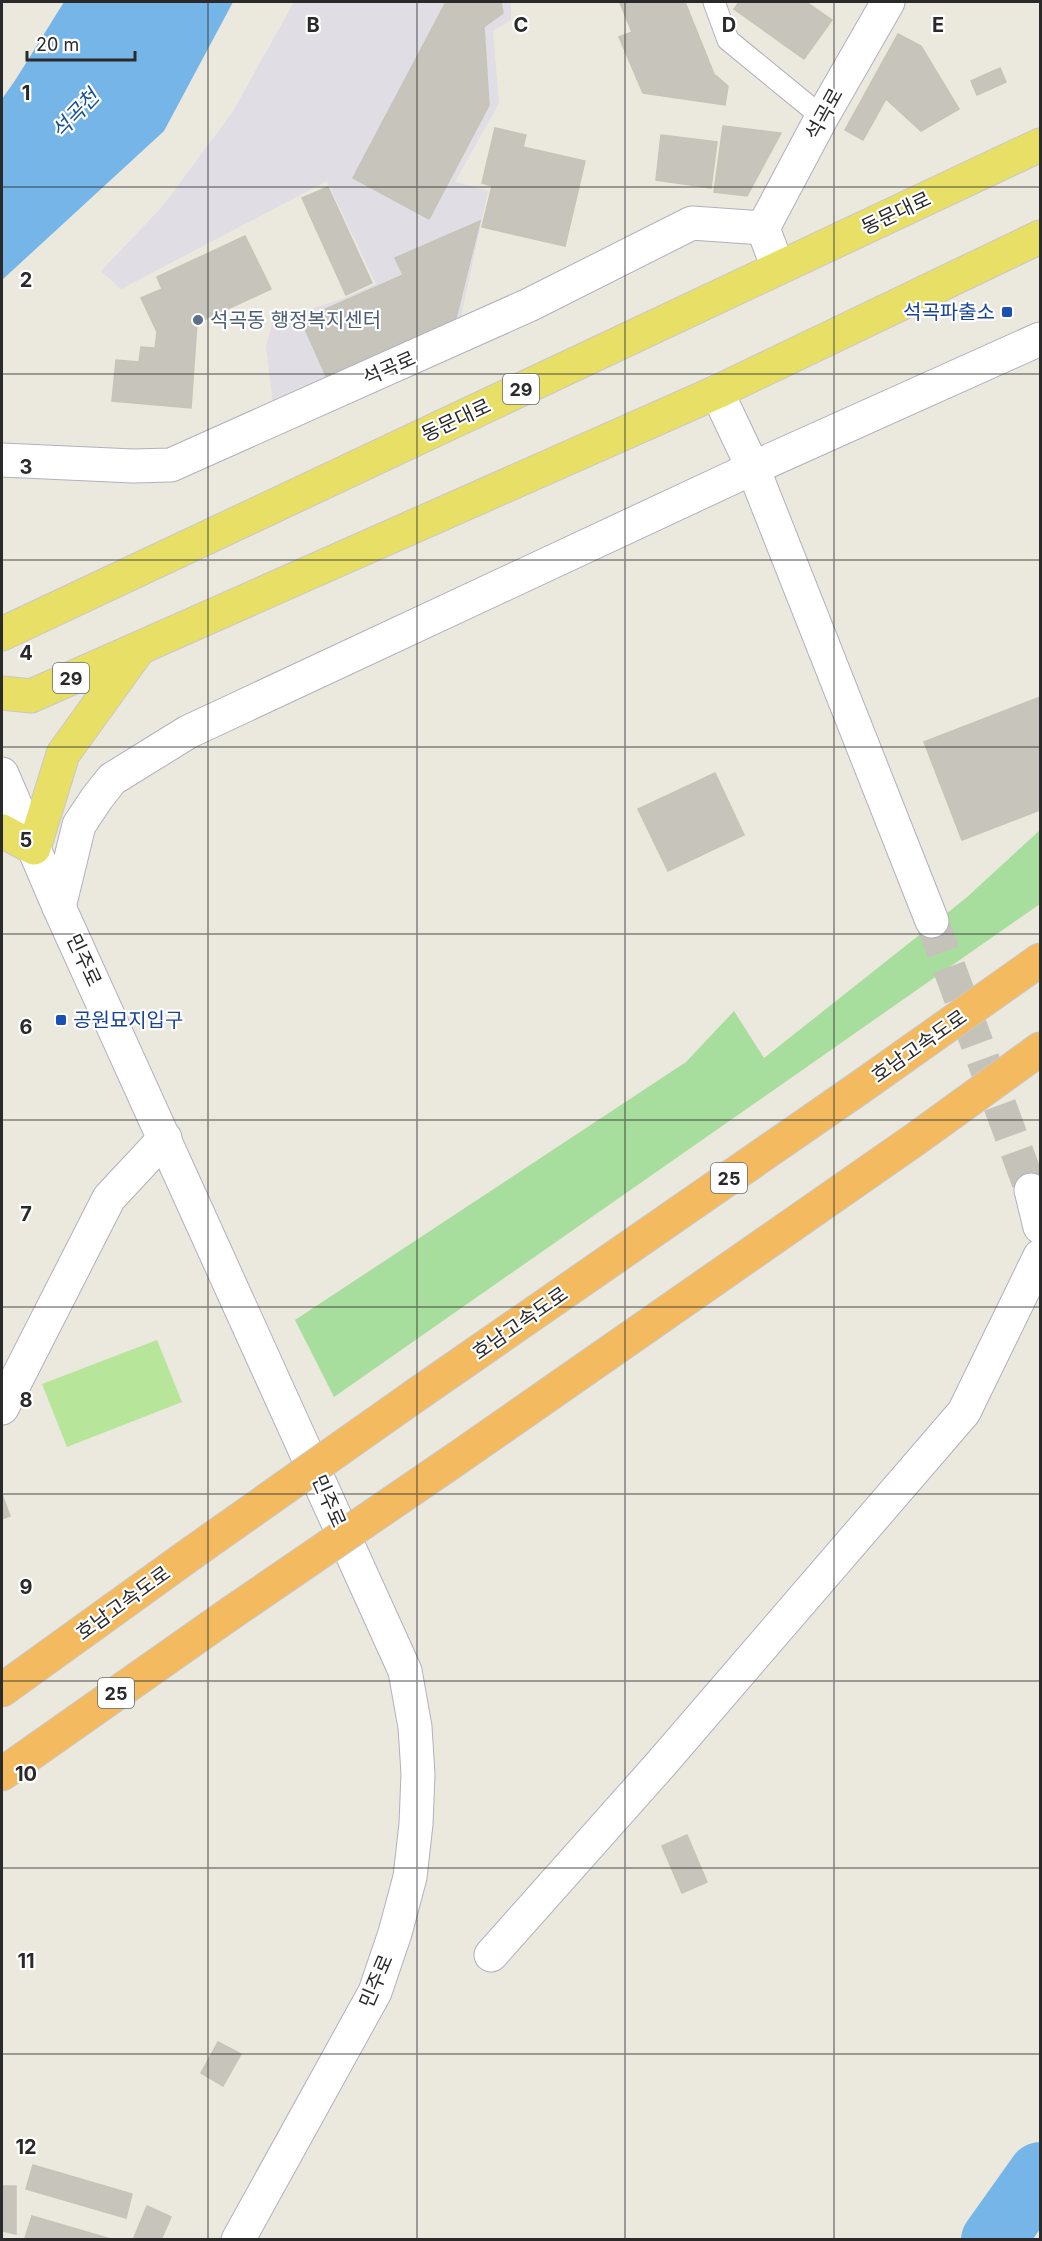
<svg xmlns="http://www.w3.org/2000/svg" width="1042" height="2241" viewBox="0 0 1042 2241" font-family="Inter,'Noto Sans KR',sans-serif">
	<style>
		.industrial { fill: #e0dde4 }
		.green { fill: #a8de9d }
		.pitch { fill: #b7e599 }
		.water { fill: #76b5e7 }
		.lines { fill: none; stroke-linecap: round; stroke-linejoin: round }
		.river { stroke: #76b5e7; stroke-width: 64 }
		.building { fill: #c7c4bc; stroke: #c6c4b7; stroke-width: 1.5 }
		.tertiary-tunnel { stroke: #c4c2b9; stroke-width: 33; stroke-dasharray: 33 16; stroke-linecap: butt }
		.service-casing { stroke: #b0b1bd; stroke-width: 23 }
		.minor-casing { stroke: #b0b1bd; stroke-width: 35 }
		.tertiary-casing { stroke: #b0b1bd; stroke-width: 35 }
		.secondary-casing { stroke: #b0b1bd; stroke-width: 35 }
		.primary-casing { stroke: #c8c8c8; stroke-width: 35 }
		.motorway-casing { stroke: #c8c8c8; stroke-width: 35 }
		.service { stroke: #fff; stroke-width: 21 }
		.minor { stroke: #fff; stroke-width: 33 }
		.tertiary { stroke: #fff; stroke-width: 33 }
		.secondary { stroke: #fff; stroke-width: 33 }
		.primary { stroke: #e8e066; stroke-width: 33 }
		.motorway { stroke: #f4ba5f; stroke-width: 33 }
		.motorway-bridge-casing { stroke: #c8c8c8; stroke-width: 35; stroke-linecap: butt }
		.motorway-bridge { stroke: #f4ba5f; stroke-width: 33 }
		.grid { fill: none; stroke: #2a2a2a; stroke-width: 1.5; stroke-opacity: 0.55 }
		.transit-dot { fill: #1a4fb4; stroke: #fff; stroke-width: 2 }
		.service-dot { fill: #5c6f8a; stroke: #fff; stroke-width: 2 }
		.labels { text-anchor: middle; dominant-baseline: central; stroke-width: 4.5; stroke-linejoin: round; paint-order: stroke }
		.shield { fill: #fff; stroke: #6a6a6a; stroke-width: 1.5 }
		.shield-label { font-size: 18px; font-weight: bold; fill: #2a2a2a }
		.street-label { font-size: 20px; fill: #2a2a2a; stroke: #fff }
		.transit-label { font-size: 20px; fill: #164399; stroke: #fff; text-anchor: end }
		.service-label { font-size: 20px; fill: #4e5e75; stroke: #fff; text-anchor: start }
		.water-label { font-size: 21px; font-style: italic; fill: #165292; stroke: #fff }
		.grid-label { font-size: 20px; text-anchor: middle; font-weight: bold; fill: #2a2a2a; stroke: #fff; stroke-width: 4.5; stroke-linejoin: round; paint-order: stroke }
	</style>
	<rect width="100%" height="100%" fill="#ebe8dd"/>
	<polygon class="industrial" points="294,2 511,2 511,20 493,31 499,103 455,182 488,191 460,321 273,404 266,346 273,321 342,299 376,284 327,181 121,289 101,271 162,207 232,113"/>
	<polygon class="green" points="1040,830 1040,904 334,1397 295,1320 686,1062 734,1011 764,1058 966,898"/>
	<polygon class="pitch" points="157,1340 182,1402 67,1447 42,1384"/>
	<polygon class="water" points="64,2 233,2 164,131 2,280 2,99 16,79"/>
	<g class="lines">
		<polyline class="river" points="993,2240 1040,2174"/>
	</g>
	<g class="building">
		<polygon points="446,2 501,2 503,13 484,27 489,105 429,219 353,178"/>
		<polygon points="624,2 685,2 714,74 728,86 725,105 643,93 619,37 632,32 620,3"/>
		<polygon points="739,2 806,2 832,20 804,59 734,9"/>
		<polygon points="898,34 921,46 959,109 921,131 886,99 863,140 845,130"/>
		<polygon points="1000,68 1006,82 977,95 971,81"/>
		<polygon points="723,126 781,133 747,196 714,192"/>
		<polygon points="495,128 526,135 523,147 585,161 565,246 482,227 492,186 482,183"/>
		<polygon points="661,135 717,142 711,188 656,180"/>
		<polygon points="328,187 372,283 346,295 302,198"/>
		<polygon points="480,221 456,318 326,376 301,320 403,275 395,258"/>
		<polygon points="245,236 271,289 197,323 191,408 112,401 116,360 139,362 141,347 155,348 157,332 141,298 162,289 157,277"/>
		<polygon points="1040,697 1040,810 962,840 924,742"/>
		<polygon points="715,773 744,835 668,871 638,809"/>
		<polygon points="2,1494 10,1516 2,1519"/>
		<polygon points="687,1835 707,1882 682,1893 662,1846"/>
		<polygon points="218,2042 241,2054 223,2086 201,2073"/>
		<polygon points="33,2165 132,2194 126,2218 26,2189"/>
		<polygon points="2,2186 16,2186 16,2234 2,2231"/>
		<polygon points="147,2206 171,2217 161,2240 133,2240"/>
		<polygon points="32,2216 114,2240 31,2240 25,2238"/>
	</g>
	<g class="lines">
		<polyline class="tertiary-tunnel" points="932,921 1031,1190"/>
		<g class="service-casing">
			<polyline id="service" points="714,2 728,40 822,117"/>
		</g>
		<g class="minor-casing">
			<g id="minor">
				<polyline points="2,460 133,466 171,465 529,305 692,223 763,228"/>
				<polyline points="59,907 79,825 97,798 112,779 188,732 753,468"/>
				<polyline points="2,1408 109,1198 165,1138"/>
				<polyline points="491,1955 660,1765 964,1412 1040,1256"/>
			</g>
		</g>
		<g class="tertiary-casing">
			<g id="tertiary">
				<polyline points="778,268 763,228 822,117 888,2"/>
				<polyline points="717,392 753,468 932,921"/>
				<polyline points="753,468 1040,339"/>
				<polyline points="1031,1190 1040,1227"/>
			</g>
		</g>
		<g class="secondary-casing">
			<polyline id="secondary" points="2,774 59,907 405,1671 415,1727 418,1774 416,1824 410,1877 395,1933 375,1992 238,2240"/>
		</g>
		<g class="primary-casing">
			<g id="primary">
				<polyline points="2,634 1040,145"/>
				<polyline points="2,693 31,696 717,392 1040,237"/>
				<polyline points="2,831 34,848 63,754 138,650"/>
			</g>
		</g>
		<g class="motorway-casing">
			<g id="motorway">
				<polyline points="416,1395 862,1086 1040,960"/>
				<polyline points="459,1457 917,1138 1040,1049"/>
				<polyline points="2,1690 192,1553"/>
				<polyline points="2,1774 231,1613"/>
			</g>
		</g>
		<use href="#service" class="service"/>
		<use href="#minor" class="minor"/>
		<use href="#tertiary" class="tertiary"/>
		<use href="#secondary" class="secondary"/>
		<use href="#primary" class="primary"/>
		<use href="#motorway" class="motorway"/>
		<g class="motorway-bridge-casing">
			<g id="motorway-bridge">
				<polyline points="192,1553 416,1395"/>
				<polyline points="231,1613 459,1457"/>
			</g>
		</g>
		<use href="#motorway-bridge" class="motorway-bridge"/>
	</g>
	<path class="grid" d="M208 2V2240M417 2V2240M625 2V2240M834 2V2240M2 187H1040M2 374H1040M2 560H1040M2 747H1040M2 934H1040M2 1120H1040M2 1307H1040M2 1494H1040M2 1681H1040M2 1868H1040M2 2054H1040"/>
	<g class="transit-dot">
		<rect x="1001" y="306" width="12" height="12" rx="3"/>
		<rect x="55" y="1014" width="12" height="12" rx="3"/>
	</g>
	<circle class="service-dot" cx="198" cy="320" r="6"/>
	<g class="labels">
		<g class="shield">
			<rect x="503" y="374" width="36" height="30" rx="4.5"/>
			<rect x="53" y="663" width="36" height="30" rx="4.5"/>
			<rect x="711" y="1163" width="36" height="30" rx="4.5"/>
			<rect x="98" y="1678" width="36" height="30" rx="4.5"/>
		</g>
		<g class="shield-label">
			<text x="521" y="389">29</text>
			<text x="71" y="678">29</text>
			<text x="729" y="1178">25</text>
			<text x="116" y="1693">25</text>
		</g>
		<g class="street-label">
			<text transform="translate(824 114) rotate(-61)">석곡로</text>
			<text transform="translate(896 213) rotate(-25)">동문대로</text>
			<text transform="translate(389 368) rotate(-24)">석곡로</text>
			<text transform="translate(456 420) rotate(-25)">동문대로</text>
			<text transform="translate(84 960) rotate(65)">민주로</text>
			<text transform="translate(919 1046) rotate(-35)">호남고속도로</text>
			<text transform="translate(520 1323) rotate(-35)">호남고속도로</text>
			<text transform="translate(329 1501) rotate(66)">민주로</text>
			<text transform="translate(123 1603) rotate(-36)">호남고속도로</text>
			<text transform="translate(376 1981) rotate(-67)">민주로</text>
		</g>
		<g class="transit-label">
			<text x="995" y="312">석곡파출소</text>
			<text x="73" y="1020" text-anchor="start">공원묘지입구</text>
		</g>
		<g class="service-label">
			<text x="210" y="320">석곡동 행정복지센터</text>
		</g>
		<g class="water-label">
			<text transform="translate(75 114) rotate(-47)">석곡천</text>
		</g>
	</g>
	<g class="grid-label">
		<text x="313" y="32">B</text>
		<text x="521" y="32">C</text>
		<text x="729" y="32">D</text>
		<text x="938" y="32">E</text>
		<text x="26" y="100">1</text>
		<text x="26" y="287">2</text>
		<text x="26" y="474">3</text>
		<text x="26" y="660">4</text>
		<text x="26" y="847">5</text>
		<text x="26" y="1034">6</text>
		<text x="26" y="1221">7</text>
		<text x="26" y="1407">8</text>
		<text x="26" y="1594">9</text>
		<text x="26" y="1781">10</text>
		<text x="26" y="1968">11</text>
		<text x="26" y="2154">12</text>
	</g>
	<rect width="1042" height="2241" fill="none" stroke="#2a2a2a" stroke-width="6"/>
	<path d="M27 51v9h108v-9" fill="none" stroke="#2a2a2a" stroke-width="3"/>
	<text x="36" y="51" font-size="18" fill="#2a2a2a" stroke="#ffffff" stroke-width="4.5" paint-order="stroke">20 m</text>
</svg>
